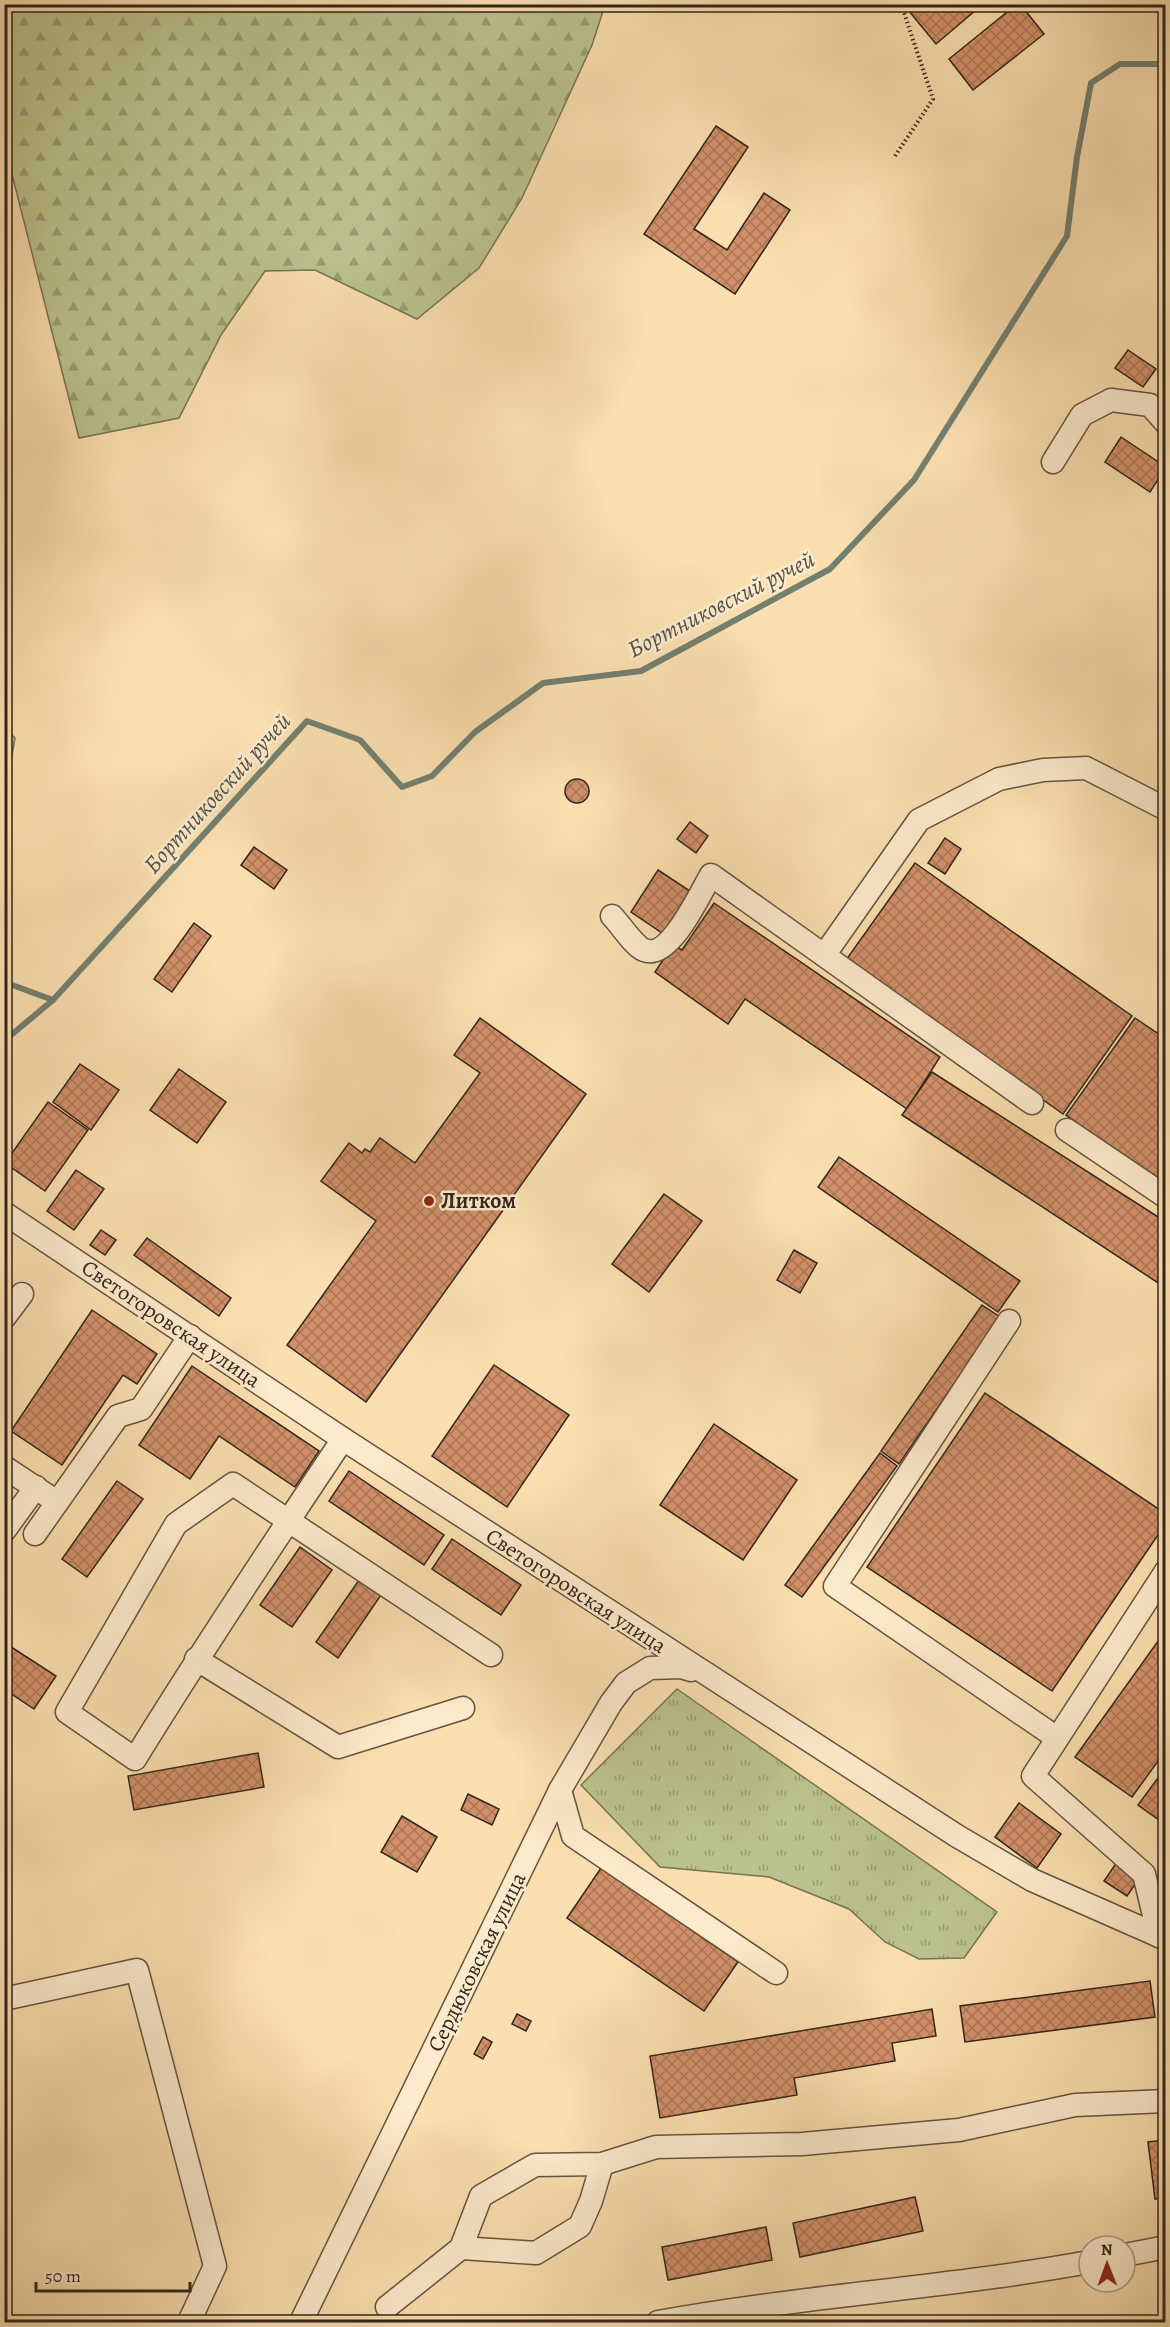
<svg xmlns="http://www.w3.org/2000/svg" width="1170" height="2327" viewBox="0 0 1170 2327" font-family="Alegreya,serif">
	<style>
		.grass { fill: url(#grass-tufts); stroke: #767454; stroke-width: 1.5 }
		.forest { fill: url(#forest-firs); stroke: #767454; stroke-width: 1.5 }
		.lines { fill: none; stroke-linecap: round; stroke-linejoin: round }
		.stream { stroke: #738070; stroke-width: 6 }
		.building { fill: url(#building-cross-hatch); stroke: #31251b; stroke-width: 1.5 }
		.minor-casing { stroke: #645440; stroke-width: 25 }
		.path { stroke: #31251b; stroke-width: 4; stroke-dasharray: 1.5 3; stroke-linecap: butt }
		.minor { stroke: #fceacc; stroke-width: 22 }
		.poi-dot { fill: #8f2418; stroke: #fceacc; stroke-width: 2 }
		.labels { text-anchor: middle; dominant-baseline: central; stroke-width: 5; stroke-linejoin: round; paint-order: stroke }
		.poi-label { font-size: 22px; font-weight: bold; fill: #31251b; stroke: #fceacc; text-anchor: start }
		.street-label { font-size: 22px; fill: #31251b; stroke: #fceacc }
		.water-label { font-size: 24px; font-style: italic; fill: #525346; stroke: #fceacc }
	</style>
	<defs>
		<pattern id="grass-tufts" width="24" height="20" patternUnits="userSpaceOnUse" patternTransform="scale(1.5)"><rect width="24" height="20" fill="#bbc28e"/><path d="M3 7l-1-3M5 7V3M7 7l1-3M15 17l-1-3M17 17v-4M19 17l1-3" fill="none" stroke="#999d73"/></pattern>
		<pattern id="forest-firs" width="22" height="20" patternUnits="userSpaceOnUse" patternTransform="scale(1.5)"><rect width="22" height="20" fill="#bbc28e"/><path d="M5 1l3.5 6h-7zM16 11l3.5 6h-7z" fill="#999d73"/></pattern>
		<pattern id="building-cross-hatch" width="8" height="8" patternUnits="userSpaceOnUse" patternTransform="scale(1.5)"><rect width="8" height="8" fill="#d2906a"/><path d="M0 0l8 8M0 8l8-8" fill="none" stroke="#ab7556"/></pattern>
	</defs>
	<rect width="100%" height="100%" fill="#fbdfb0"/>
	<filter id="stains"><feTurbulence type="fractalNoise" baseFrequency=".00333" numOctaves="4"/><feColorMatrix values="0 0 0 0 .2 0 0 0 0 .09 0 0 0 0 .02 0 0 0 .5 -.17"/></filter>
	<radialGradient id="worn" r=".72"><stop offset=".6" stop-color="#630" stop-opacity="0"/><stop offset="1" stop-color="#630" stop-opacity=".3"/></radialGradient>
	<g class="grass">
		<polygon points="5,728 15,738 5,795"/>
		<polygon points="677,1689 997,1912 964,1958 919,1959 885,1942 849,1909 769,1877 660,1867 581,1785"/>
	</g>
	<polygon class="forest" points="4,5 5,4 605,5 592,45 522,198 479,268 417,319 315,270 265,271 221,335 179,418 79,438 5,147"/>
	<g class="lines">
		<g class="stream">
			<polyline points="4,982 53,1000"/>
			<polyline points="4,1041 53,1000 307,721 360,740 402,787 432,776 475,732 543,683 641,671 830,569 914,480 1067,236 1077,157 1091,83 1120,64 1166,64"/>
		</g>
	</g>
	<g class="building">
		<polygon points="916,4 983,4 936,44 909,11"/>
		<polygon points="1017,4 1020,4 1044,34 973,90 949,59"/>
		<polygon points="716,126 748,147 694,229 727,250 764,193 790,210 735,294 644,234"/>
		<polygon points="1128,350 1156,369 1143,387 1115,368"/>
		<polygon points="1121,437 1166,467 1150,492 1105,462"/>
		<circle cx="577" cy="791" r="12"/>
		<polygon points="690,822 708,836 696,853 677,839"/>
		<polygon points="945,838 961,849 945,874 928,863"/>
		<polygon points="254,847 287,870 274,889 241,865"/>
		<polygon points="915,863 1132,1016 1063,1114 846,960"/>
		<polygon points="658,870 693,893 665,935 631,912"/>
		<polygon points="714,903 940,1057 907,1109 745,999 728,1024 655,972 673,945 682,950"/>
		<polygon points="194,923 211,936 172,992 154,979"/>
		<polygon points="480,1018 586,1094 366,1402 287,1345 376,1221 321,1181 349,1143 362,1153 365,1149 370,1152 380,1138 415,1163 480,1073 454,1055"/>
		<polygon points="1135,1018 1166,1039 1166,1185 1066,1115"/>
		<polygon points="80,1064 119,1090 91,1130 53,1102"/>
		<polygon points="179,1069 226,1102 197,1143 150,1110"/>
		<polygon points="932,1072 1166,1222 1166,1288 902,1115"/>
		<polygon points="48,1102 88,1130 45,1191 5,1163"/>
		<polygon points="839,1157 1020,1281 998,1312 818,1187"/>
		<polygon points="76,1170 104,1189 74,1230 47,1211"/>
		<polygon points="664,1194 702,1221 649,1292 612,1264"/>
		<polygon points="101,1230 116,1240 105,1255 90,1245"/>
		<polygon points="147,1238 231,1298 219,1316 134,1255"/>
		<polygon points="794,1250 817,1263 800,1293 777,1280"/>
		<polygon points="982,1305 1000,1317 899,1464 881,1451"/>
		<polygon points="92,1310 157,1354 137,1384 123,1375 62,1465 11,1431"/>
		<polygon points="494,1365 569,1415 507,1507 432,1456"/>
		<polygon points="192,1366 319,1451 295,1487 219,1436 190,1479 139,1445"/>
		<polygon points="985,1393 1166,1514 1166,1523 1052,1691 867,1567"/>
		<polygon points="714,1424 797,1480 743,1560 660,1505"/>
		<polygon points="880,1453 897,1466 802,1597 785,1585"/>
		<polygon points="349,1471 444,1535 424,1565 329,1501"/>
		<polygon points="117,1481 143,1499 87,1577 62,1559"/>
		<polygon points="452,1539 521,1585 501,1615 432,1569"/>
		<polygon points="300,1547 332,1570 292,1627 260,1605"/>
		<polygon points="359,1580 381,1595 338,1658 316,1642"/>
		<polygon points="1166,1630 1166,1750 1132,1797 1075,1757"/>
		<polygon points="5,1643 56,1676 34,1709 4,1689"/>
		<polygon points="258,1753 264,1787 134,1810 128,1776"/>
		<polygon points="1166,1767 1166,1825 1138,1805"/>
		<polygon points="468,1794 499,1809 492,1825 461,1810"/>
		<polygon points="1019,1803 1061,1834 1037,1868 995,1837"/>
		<polygon points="402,1816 437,1837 417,1872 381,1852"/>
		<polygon points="1117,1862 1140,1877 1127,1896 1104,1881"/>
		<polygon points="601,1868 738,1962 704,2011 567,1918"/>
		<polygon points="1150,1981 1155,2017 965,2042 960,2006"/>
		<polygon points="932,2009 936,2036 892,2043 895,2061 794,2078 797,2095 660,2118 650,2056"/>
		<polygon points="517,2014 531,2021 526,2031 512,2024"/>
		<polygon points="483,2037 492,2042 483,2059 474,2054"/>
		<polygon points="1166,2140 1166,2197 1155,2199 1148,2142"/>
		<polygon points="915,2197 923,2231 800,2257 793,2223"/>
		<polygon points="766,2227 772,2260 668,2280 662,2247"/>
	</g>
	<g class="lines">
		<g class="minor-casing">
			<g id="minor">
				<polyline points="1053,462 1082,415 1111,400 1150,405 1166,423"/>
				<path d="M612 916C621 925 633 945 644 950 670 961 700 893 711 875L1032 1103"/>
				<polyline points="825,954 919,820 999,779 1043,770 1086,768 1166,809"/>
				<polyline points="1067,1130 1166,1197"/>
				<polyline points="4,1213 343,1439 957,1836 1032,1880 1166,1939"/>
				<polyline points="4,1318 22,1294"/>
				<polyline points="1009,1321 835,1586 1057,1738"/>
				<path d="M343 1439C272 1545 202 1650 135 1759L67 1712 176 1524 233 1484 491 1655"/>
				<polyline points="4,1467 57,1502"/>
				<polyline points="4,1531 36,1487"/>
				<polyline points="35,1534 118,1416 141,1409 190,1336"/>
				<polyline points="196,1659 338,1747 463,1708"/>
				<polyline points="560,1790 573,1836 776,1973"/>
				<polyline points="1159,1936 1144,1874 1033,1776 1166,1571"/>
				<polyline points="4,1999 137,1970 215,2266 189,2322"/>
				<polyline points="461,2248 536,2253 580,2226 591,2201 602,2164"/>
				<polyline points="1125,2255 1166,2247"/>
				<polyline points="387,2307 461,2248 481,2196 535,2165 602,2164 656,2147 802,2144 959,2130 1075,2105 1166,2101"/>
				<polyline points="301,2322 560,1790 611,1703 626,1683 650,1668 681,1667 691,1670"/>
				<path d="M658 2322C801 2296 946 2288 1089 2262"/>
			</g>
		</g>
		<polyline class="path" points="895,156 933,99 901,4"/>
		<use href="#minor" class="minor"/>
	</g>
	<circle class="poi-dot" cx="429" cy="1201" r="6"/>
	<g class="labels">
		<g class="poi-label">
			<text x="441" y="1201">Литком</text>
		</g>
		<g class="street-label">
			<text transform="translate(171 1324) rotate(34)">Светогоровская улица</text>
			<text transform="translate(576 1591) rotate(33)">Светогоровская улица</text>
			<text transform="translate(477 1962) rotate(-64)">Сердюковская улица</text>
		</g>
		<g class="water-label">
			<text transform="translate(721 604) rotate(-27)">Бортниковский ручей</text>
			<text transform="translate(217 793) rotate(-48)">Бортниковский ручей</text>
		</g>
	</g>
	<rect width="1170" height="2327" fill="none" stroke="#fbdfb0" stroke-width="24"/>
	<rect x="6" y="6" width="1158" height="2315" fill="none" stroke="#31251b" stroke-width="3"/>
	<rect x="12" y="12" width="1146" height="2303" fill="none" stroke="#31251b" stroke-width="1.5"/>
	<g transform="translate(1107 2264) rotate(359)"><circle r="28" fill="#fceacc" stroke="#ab9b85" stroke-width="1.5"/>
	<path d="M0-4.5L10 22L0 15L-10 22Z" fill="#8f2418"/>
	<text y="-9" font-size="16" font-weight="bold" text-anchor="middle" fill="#31251b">N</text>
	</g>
	<path d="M36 2282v9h154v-9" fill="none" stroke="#31251b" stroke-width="3"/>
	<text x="45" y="2282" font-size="18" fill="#31251b" stroke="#fceacc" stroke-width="4.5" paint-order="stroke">50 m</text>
	<rect width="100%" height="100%" filter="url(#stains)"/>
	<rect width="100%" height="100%" fill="url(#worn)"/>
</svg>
